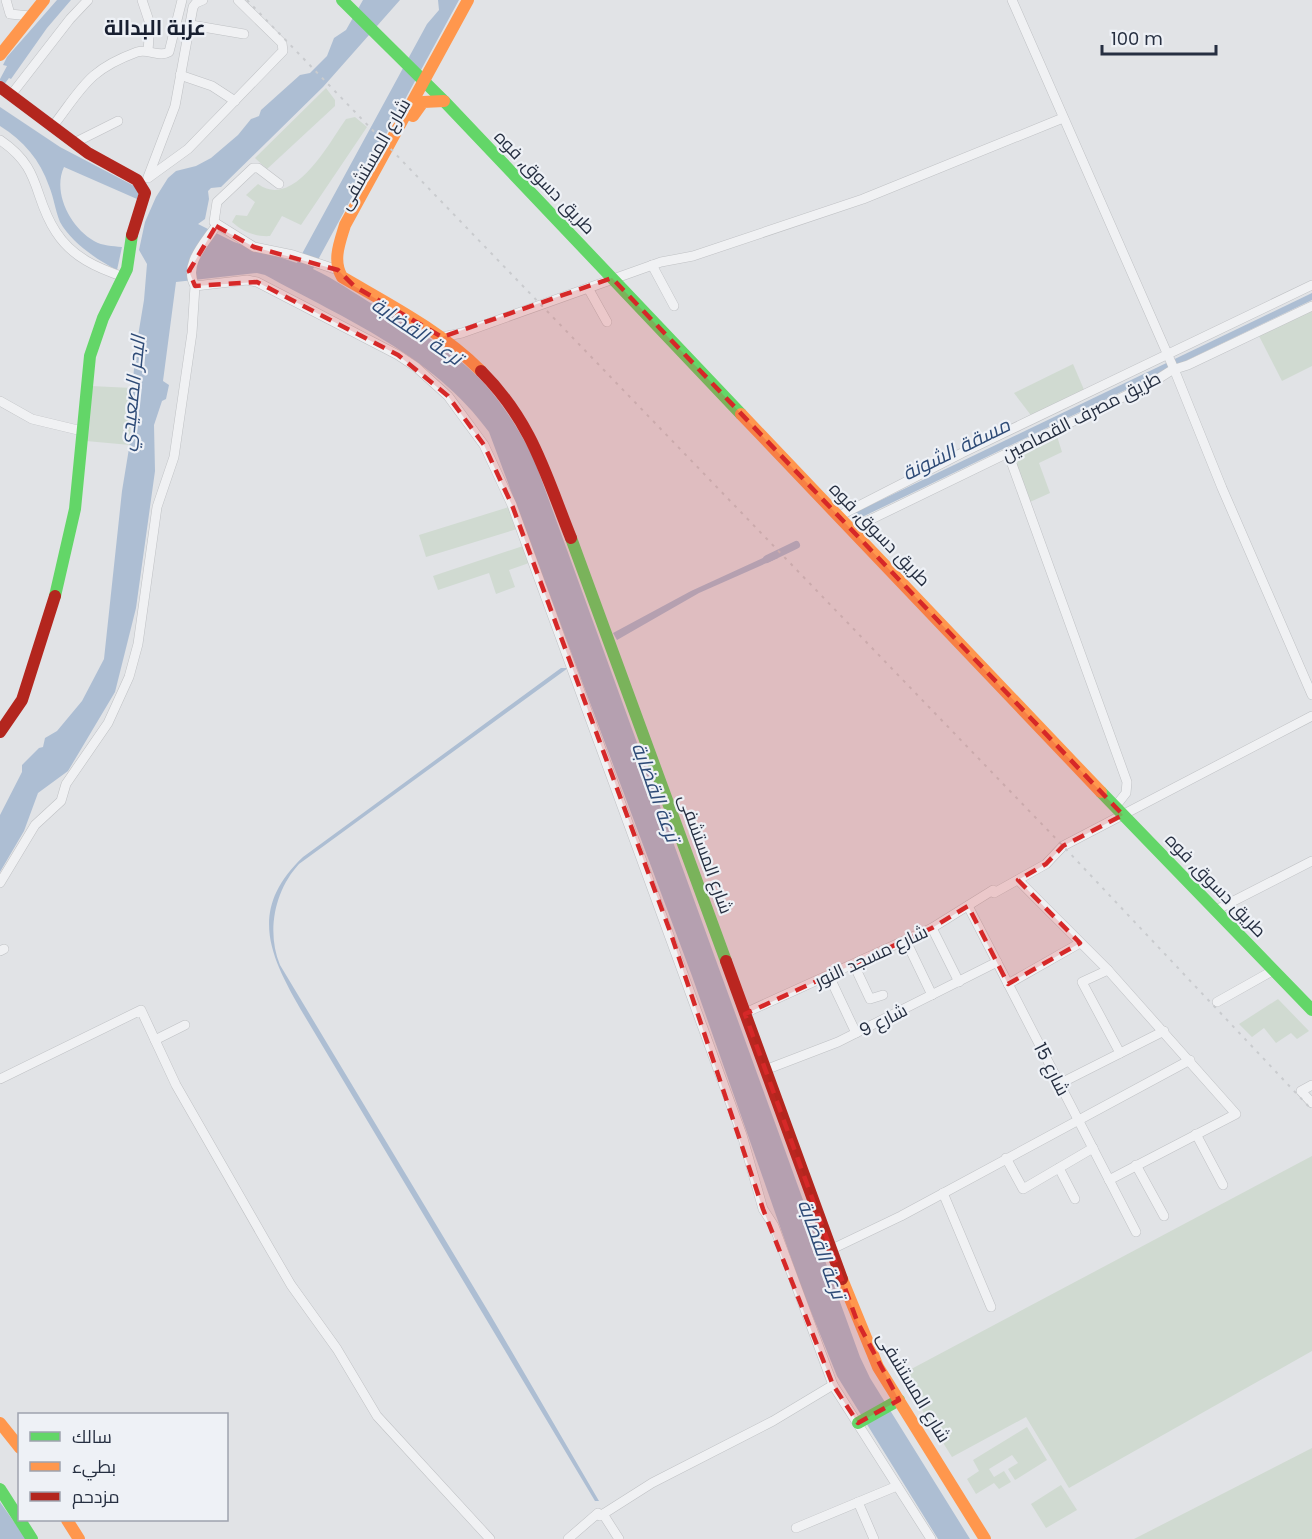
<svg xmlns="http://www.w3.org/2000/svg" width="1312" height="1539" viewBox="0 0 1312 1539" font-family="Poppins,Cairo,sans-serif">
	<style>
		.green { fill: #d0dad1 }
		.water { fill: #adbed3 }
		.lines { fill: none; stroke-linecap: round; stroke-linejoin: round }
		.canal { stroke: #adbed3; stroke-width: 8 }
		.street-casing { stroke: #bfc1c4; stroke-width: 10 }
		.street { stroke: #f0f1f3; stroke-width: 9 }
		.fast { stroke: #63d668; stroke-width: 12 }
		.slow { stroke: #ff974d; stroke-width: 12 }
		.jam { stroke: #b3261e; stroke-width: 12 }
		.rail { stroke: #c9cbce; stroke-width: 2; stroke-dasharray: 3 6; stroke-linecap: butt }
		.marked { fill: #d62828; fill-opacity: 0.2; stroke: #d62828; stroke-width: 4.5; stroke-dasharray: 12 8; stroke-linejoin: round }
		.labels { text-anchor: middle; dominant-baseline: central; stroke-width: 4.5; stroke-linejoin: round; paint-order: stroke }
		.street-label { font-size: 18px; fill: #262f41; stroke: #eef1f6 }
		.water-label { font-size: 20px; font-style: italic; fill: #2e4b77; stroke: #eef1f6 }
		.quarter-label { font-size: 21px; font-weight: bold; fill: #192031; stroke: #eef1f6 }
	</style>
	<rect width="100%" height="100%" fill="#e1e3e6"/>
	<g class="green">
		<polygon points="326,88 335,100 335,106 267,169 255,158"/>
		<path d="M355 117 367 127 301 225 282 216 270 236C256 237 243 232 232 222L236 215 247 216 255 202 246 195 258 184C294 210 329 143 346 119Z"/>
		<polygon points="1312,308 1312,366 1282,381 1258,334"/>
		<polygon points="1073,364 1085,392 1033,418 1014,393"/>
		<polygon points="91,386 132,388 130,445 86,441"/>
		<polygon points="1056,433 1062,452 1039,463 1050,493 1030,502 1012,453"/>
		<polygon points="509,507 517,529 426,557 419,535"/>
		<polygon points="523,546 529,563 509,570 515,587 496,594 489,573 438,590 433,576"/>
		<polygon points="1278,999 1309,1031 1297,1039 1291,1033 1276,1043 1264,1028 1252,1037 1239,1024"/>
		<polygon points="1312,1156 1312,1351 1069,1488 1026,1417 952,1457 900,1375"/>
		<polygon points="1027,1427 1047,1460 1015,1480 1008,1469 1018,1463 1012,1455 989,1469 994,1477 1004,1471 1011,1482 999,1489 994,1483 976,1494 967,1479 979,1471 973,1460"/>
		<polygon points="1312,1448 1312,1539 1134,1539"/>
		<polygon points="1061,1485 1077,1510 1046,1528 1031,1504"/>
	</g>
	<g class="water">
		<polygon points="57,0 71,0 47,28 11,79 9,78 0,90 0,79 7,66 3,65 7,57"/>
		<path d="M363 0H400L323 87 221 187 211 188 208 191 209 199 205 219 198 224 234 242 297 263 427 24 439 10 438 0H459L313 269C335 279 355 294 376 306 455 352 491 374 534 459L860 1357 870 1378 970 1539H938L837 1376 803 1292 692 976 489 432C434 356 345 319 265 275L257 273 176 282 163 381 169 385 166 399 162 401 154 425 155 471 136 608 115 692 68 771 38 793 24 831 0 872V815L22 772V765L39 748 43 747 45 738 57 731 82 701 104 659 122 491 133 424 132 388 136 350 143 343 138 336 144 300 147 264 139 250 145 222 156 197 168 178 176 171 196 166 211 158 238 135 251 119 259 116 261 110 300 75 310 73 327 56 334 38 346 30Z"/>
		<path d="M0 107 60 147 140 189 137 199 64 167C52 193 71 228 94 241 103 246 112 246 122 247L117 270C97 260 71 242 60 222 55 210 54 198 49 186 40 160 24 141 0 126Z"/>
		<polygon points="1312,293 1312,300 858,519 854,513"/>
		<polygon points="774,553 778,558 699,593 617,640 613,633 691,591"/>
		<path d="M561 668H568L299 864C275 890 266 931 280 965L491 1316 599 1501H595L304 1015C271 958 246 911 303 857Z"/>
		<polygon points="0,1502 26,1539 0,1539"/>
	</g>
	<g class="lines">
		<polyline class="canal" points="767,559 796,545"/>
		<g class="street-casing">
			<g id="street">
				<polyline points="6,0 10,14 30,16"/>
				<polyline points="142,0 150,24 148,51"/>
				<polyline points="1012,0 1174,369 1222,488 1312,695"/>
				<polyline points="191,25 244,34"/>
				<polyline points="180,75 212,86 235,101"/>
				<polyline points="11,95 70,19 88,0"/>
				<path d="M53 126C83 87 88 70 137 52 148 48 159 58 169 52L182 0"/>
				<path d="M0 140C43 169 32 196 56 232 72 257 97 268 124 277"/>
				<polyline points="74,143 118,121"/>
				<polyline points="148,177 175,106 193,7 196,3 203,0"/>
				<polyline points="148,178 188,149 283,51 282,43 238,0"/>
				<polyline points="279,184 258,168 253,168 217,202 214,222 254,247 293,255 338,270"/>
				<polyline points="652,265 674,306"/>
				<polyline points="195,286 247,280 257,282 398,355 416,367 448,396 484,445 512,505 742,1135 763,1209 774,1226 833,1385 931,1539"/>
				<polyline points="588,288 607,322"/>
				<polyline points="442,337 462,333 661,262 693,256 863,199 1063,118"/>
				<polyline points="0,401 32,419 82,431"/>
				<polyline points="1008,453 1127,782 1126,793 1115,807"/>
				<polyline points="839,516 962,453 1312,285"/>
				<polyline points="851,529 1150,384 1172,370 1188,365 1312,306"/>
				<polyline points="1018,880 1108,970 1236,1114 1109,1180"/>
				<path d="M0 883 35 825 61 801 66 784 108 723 129 677 138 644 157 507 174 457 192 333 195 286C183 265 204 244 216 226"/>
				<polyline points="994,893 1046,864 1063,846 1312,716"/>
				<polyline points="968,906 1136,1232"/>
				<polyline points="1216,910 1312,861"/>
				<polyline points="932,928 959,982"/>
				<polyline points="906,941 932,995"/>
				<polyline points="0,951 4,949"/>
				<polyline points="854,965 870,999 883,995"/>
				<polyline points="1108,970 1082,982 1120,1053"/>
				<polyline points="829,976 856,1033"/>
				<polyline points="1008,984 1080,943"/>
				<polyline points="1217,1002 1274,970"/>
				<polyline points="745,1013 932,928 993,890"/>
				<polyline points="155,1040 185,1025"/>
				<polyline points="765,1070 838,1042 997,962"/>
				<polyline points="0,1079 141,1010 176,1085 270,1249 291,1285 337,1349 377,1416 490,1539"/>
				<polyline points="1059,1084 1164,1031"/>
				<polyline points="1312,1085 1301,1091 1312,1103"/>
				<polyline points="1196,1134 1223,1185"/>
				<polyline points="1006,1158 1023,1189 1093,1148"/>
				<polyline points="1136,1165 1164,1216"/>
				<polyline points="1059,1168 1075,1199"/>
				<polyline points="943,1193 991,1307"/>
				<polyline points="830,1250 901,1216 1190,1060"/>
				<polyline points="858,1502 874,1539"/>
				<polyline points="603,1514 619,1539"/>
				<polyline points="600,1516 652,1483 773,1421 833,1385"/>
				<polyline points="796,1528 897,1486"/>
				<polyline points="568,1539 598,1513"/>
			</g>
		</g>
		<use href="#street" class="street"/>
		<g class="fast">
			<polyline points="342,0 444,101 741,414"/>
			<polyline points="571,538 726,961"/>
			<polyline points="55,596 75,509 90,356 103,318 127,269 132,235"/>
			<polyline points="1101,792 1312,1010"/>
			<polyline points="858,1423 899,1400"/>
			<polyline points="0,1489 32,1539"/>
		</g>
		<g class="slow">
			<path d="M468 0 345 225C340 242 332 260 342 277 390 305 441 331 481 371"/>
			<polyline points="0,55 44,0"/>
			<polyline points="413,116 423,102 444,101"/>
			<polyline points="741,414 1101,792"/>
			<polyline points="842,1279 878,1367 985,1539"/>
			<polyline points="0,1423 20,1448"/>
			<polyline points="67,1520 79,1539"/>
		</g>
		<g class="jam">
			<polyline points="0,87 88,153 137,180 145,193 132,235"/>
			<path d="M481 371C532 422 545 473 571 538"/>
			<polyline points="0,732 22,700 55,596"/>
			<polyline points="726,961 842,1279"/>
		</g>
		<polyline class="rail" points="247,0 1063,846 1312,1110"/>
	</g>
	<path class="marked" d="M216 226 254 247 338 270 354 286 442 337 612 278 1123 815 1063 846 1046 864 1018 880 1080 943 1008 984 968 906 932 928 745 1014 857 1321 899 1400 858 1423 833 1385 763 1209 671 934 512 505 484 445 448 396 398 355 257 282 195 286 189 271Z"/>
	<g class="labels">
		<g class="street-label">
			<text transform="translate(374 154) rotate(-60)">شارع المستشفى</text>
			<text transform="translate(545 182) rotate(46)">طريق دسوق, فوه</text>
			<text transform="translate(1081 416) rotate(-27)">طريق مصرف القصاصين</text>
			<text transform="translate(880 534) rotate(46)">طريق دسوق, فوه</text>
			<text transform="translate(706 854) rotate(70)">شارع المستشفى</text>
			<text transform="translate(1216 885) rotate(46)">طريق دسوق, فوه</text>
			<text transform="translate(871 956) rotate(-25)">شارع مسجد النور</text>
			<text transform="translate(883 1020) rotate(-27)">شارع 9</text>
			<text transform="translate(1052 1069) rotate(63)">شارع 15</text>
			<text transform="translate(914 1387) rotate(59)">شارع المستشفى</text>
		</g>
		<g class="water-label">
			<text transform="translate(417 331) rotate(34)">ترعة القضابة</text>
			<text transform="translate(132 393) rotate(-84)">البحر الصعيدي</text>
			<text transform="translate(956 449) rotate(-26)">مسقة الشونة</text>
			<text transform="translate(656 792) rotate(70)">ترعة القضابة</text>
			<text transform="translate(822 1249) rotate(70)">ترعة القضابة</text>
		</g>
		<g class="quarter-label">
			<text x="155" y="27">عزبة البدالة</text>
		</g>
	</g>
	<rect x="18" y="1413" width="210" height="108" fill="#eef1f6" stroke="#9ea3ae" stroke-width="1.5"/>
	<rect x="30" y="1432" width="30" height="9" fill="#63d668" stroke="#9ea3ae" stroke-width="1.5"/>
	<text x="72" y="1443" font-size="18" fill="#262f41">سالك</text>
	<rect x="30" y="1462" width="30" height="9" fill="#ff974d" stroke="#9ea3ae" stroke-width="1.5"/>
	<text x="72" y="1473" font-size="18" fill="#262f41">بطيء</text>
	<rect x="30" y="1492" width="30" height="9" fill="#b3261e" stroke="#9ea3ae" stroke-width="1.5"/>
	<text x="72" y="1503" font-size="18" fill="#262f41">مزدحم</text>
	<path d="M1102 45v9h114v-9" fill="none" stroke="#262f41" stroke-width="3"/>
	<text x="1111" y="45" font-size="18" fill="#262f41" stroke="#eef1f6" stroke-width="4.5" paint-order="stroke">100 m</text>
</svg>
